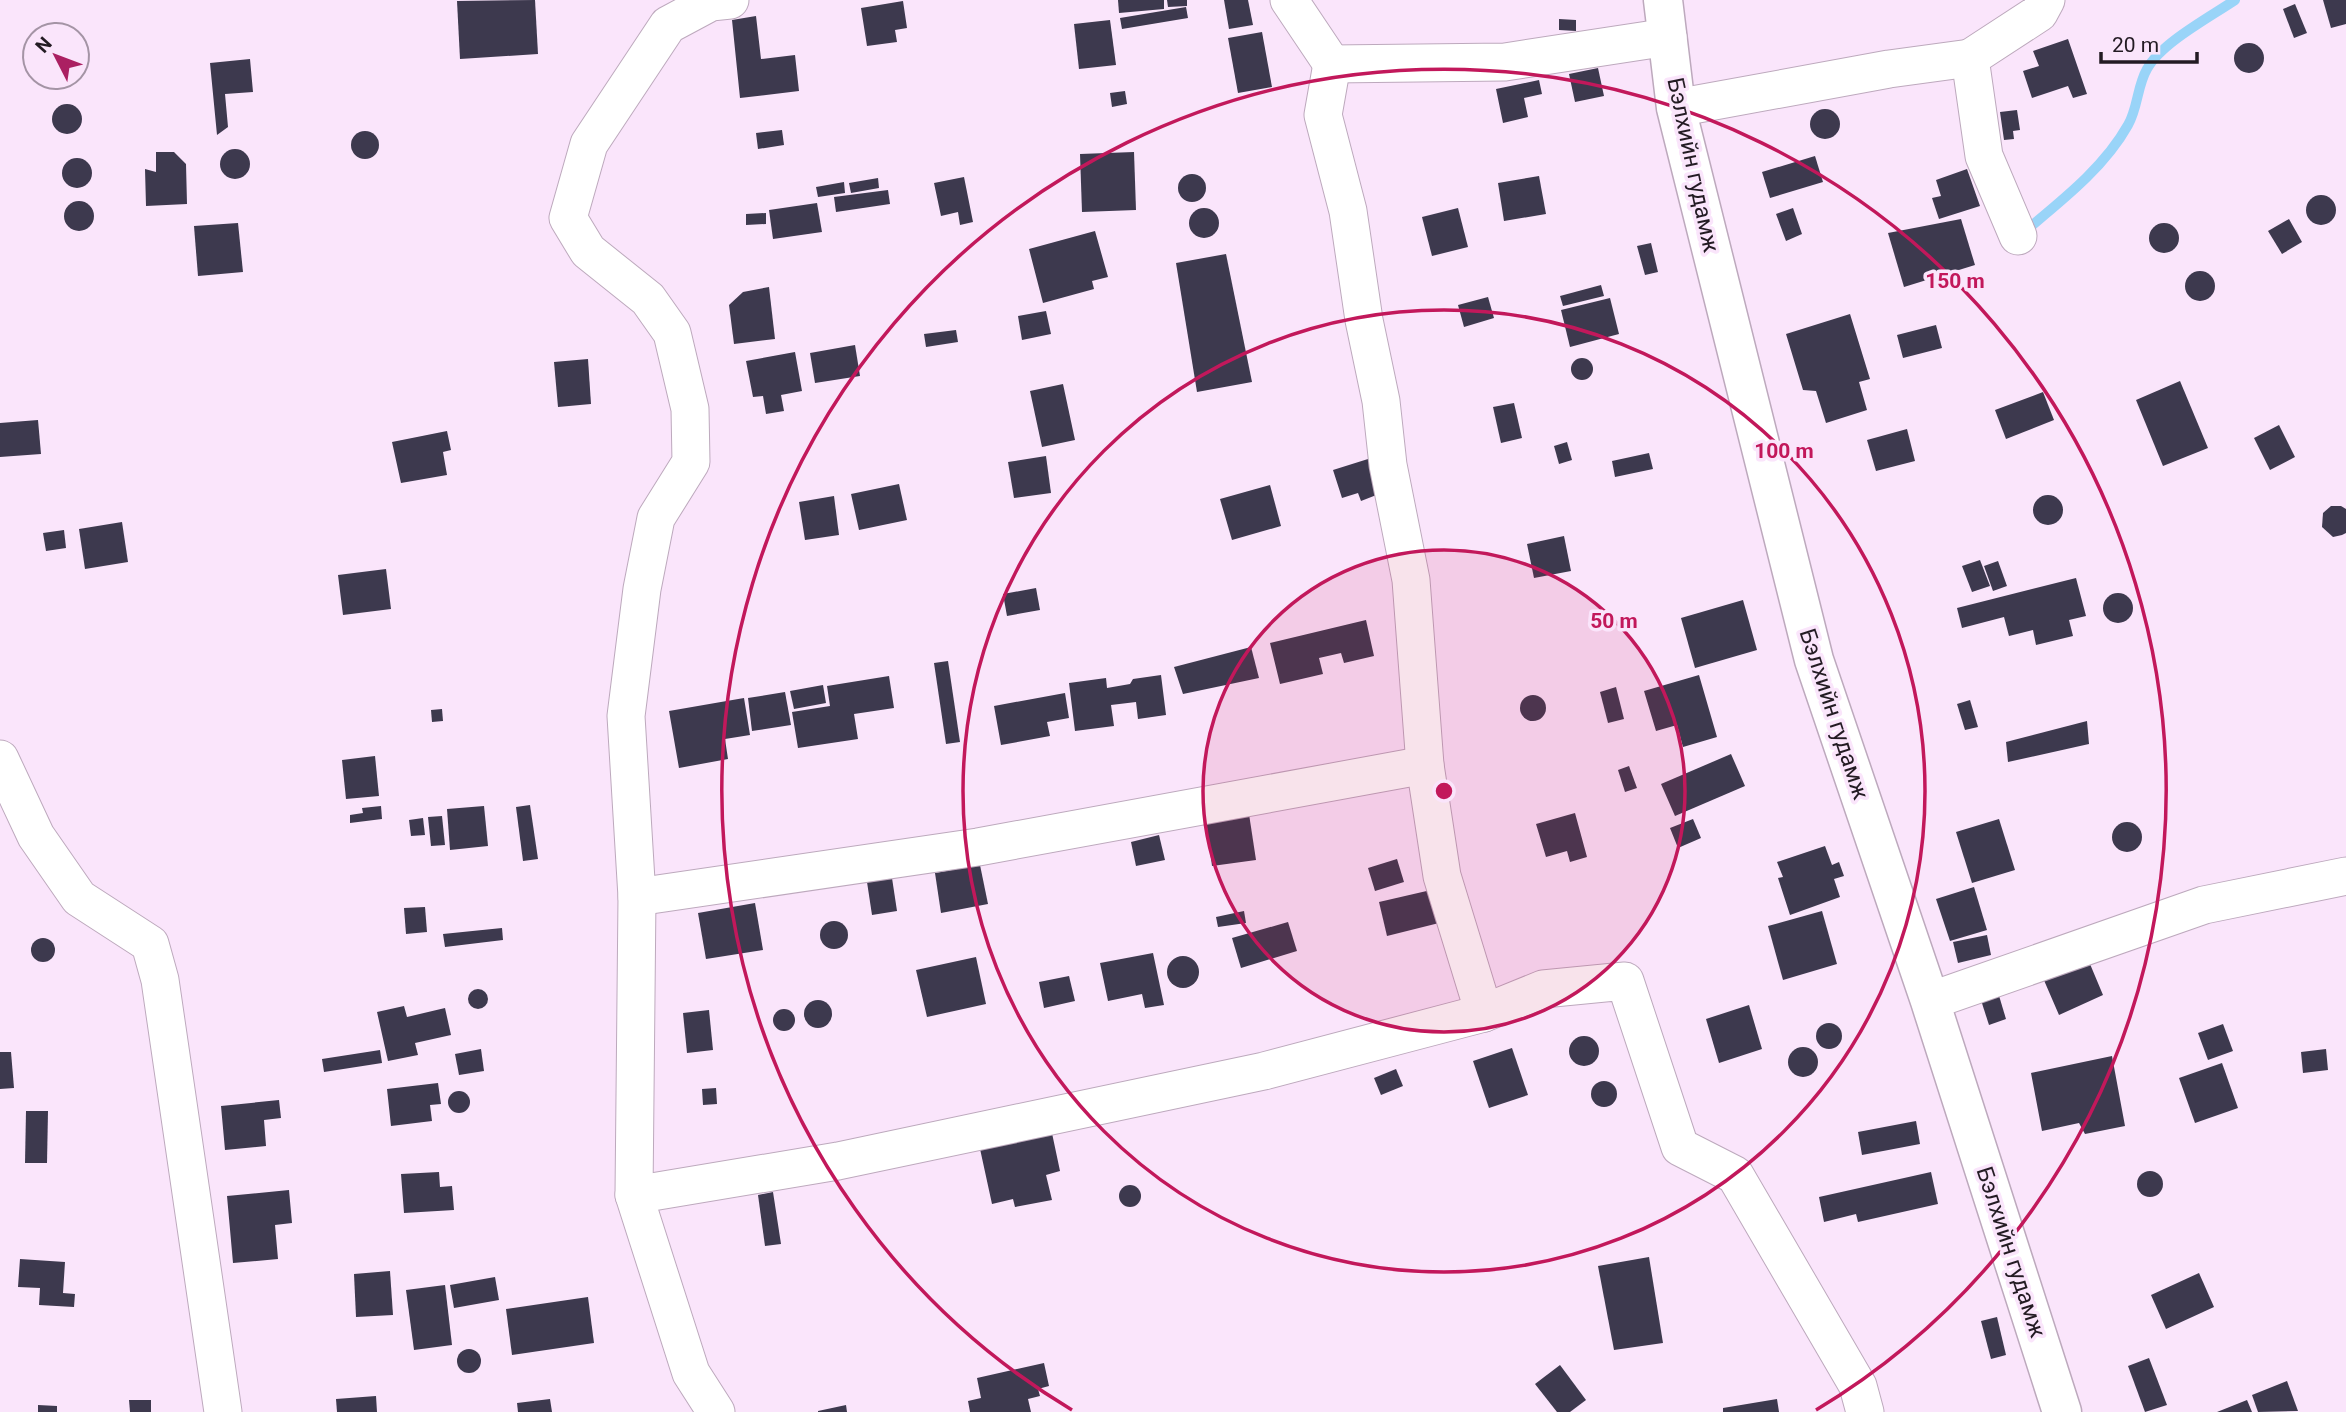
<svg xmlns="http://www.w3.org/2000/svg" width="2346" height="1412" viewBox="0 0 2346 1412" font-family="Roboto,sans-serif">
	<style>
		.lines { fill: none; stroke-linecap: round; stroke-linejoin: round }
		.stream { stroke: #99d4f8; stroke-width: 10 }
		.building { fill: #3d394e }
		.minor-casing { stroke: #bda9bd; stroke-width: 39 }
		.major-casing { stroke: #bda9bd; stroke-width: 41 }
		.minor { stroke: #fff; stroke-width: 37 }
		.major { stroke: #fff; stroke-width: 38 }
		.ring { fill: none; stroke: #c2185b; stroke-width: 3.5 }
		.labels { text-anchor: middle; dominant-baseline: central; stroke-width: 7; stroke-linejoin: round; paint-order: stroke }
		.street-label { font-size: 23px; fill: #231b23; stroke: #fae5fb }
		.centre { fill: #c2185b; stroke: #fae5fb; stroke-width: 3.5 }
		.ring-label { font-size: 21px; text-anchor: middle; font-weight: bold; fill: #c2185b; stroke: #fae5fb; stroke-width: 7; stroke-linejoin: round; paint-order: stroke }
	</style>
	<rect width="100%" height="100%" fill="#fae5fb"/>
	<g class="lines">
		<path class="stream" d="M2024 232C2061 201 2104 168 2128 125 2138 108 2137 86 2147 69 2161 43 2210 17 2235 0"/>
	</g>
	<g class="building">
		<polygon points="535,0 538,54 460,59 457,1"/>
		<polygon points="1118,0 1164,0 1164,9 1119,13"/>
		<polygon points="1167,0 1187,0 1187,6 1168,7"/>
		<polygon points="1224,0 1248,0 1253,25 1229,29"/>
		<polygon points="2323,0 2346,0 2346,24 2331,28"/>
		<polygon points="903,1 907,28 895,30 897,42 867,46 861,8"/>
		<polygon points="2295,4 2307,33 2294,38 2283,9"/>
		<polygon points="1186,7 1188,18 1122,29 1120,18"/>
		<polygon points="756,16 761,59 795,55 799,91 740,98 732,20"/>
		<polygon points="1559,19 1576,20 1576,31 1559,30"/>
		<polygon points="1110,20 1116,65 1079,69 1074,24"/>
		<polygon points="1262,32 1272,87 1238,93 1228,38"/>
		<polygon points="2068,39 2087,94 2073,98 2068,86 2032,98 2023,71 2039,66 2033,51"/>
		<circle cx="2249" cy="58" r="15"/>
		<polygon points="250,59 253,92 225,94 228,127 217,135 210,63"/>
		<polygon points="1598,68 1604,96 1575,102 1569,74"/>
		<polygon points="1539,80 1542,94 1524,98 1528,117 1503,123 1496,89"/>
		<polygon points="1125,91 1127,104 1112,107 1110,93"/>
		<circle cx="67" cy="119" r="15"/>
		<circle cx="1825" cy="124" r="15"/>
		<polygon points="2017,110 2020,130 2013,131 2014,139 2004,140 2000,112"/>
		<polygon points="782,130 784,145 758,149 756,133"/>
		<circle cx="365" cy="145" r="14"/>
		<circle cx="235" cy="164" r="15"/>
		<polygon points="156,152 174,152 186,164 187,204 146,206 145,169 156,172"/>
		<polygon points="1134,152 1136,210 1082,212 1080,154"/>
		<polygon points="1815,156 1823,182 1770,198 1762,172"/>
		<circle cx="77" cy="173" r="15"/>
		<polygon points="1967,169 1980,206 1939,219 1932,198 1941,196 1936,180"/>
		<circle cx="1192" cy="188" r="14"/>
		<polygon points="1539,176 1546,214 1504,221 1498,183"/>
		<polygon points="964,177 973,222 960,225 958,212 941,216 934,183"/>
		<polygon points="878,178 879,188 851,193 849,183"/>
		<polygon points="844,182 845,193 818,197 816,187"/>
		<polygon points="888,190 890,204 836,212 834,197"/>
		<circle cx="2321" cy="210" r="15"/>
		<circle cx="79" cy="216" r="15"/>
		<polygon points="817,203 822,232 773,239 769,210"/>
		<polygon points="1458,208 1468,247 1432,256 1422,217"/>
		<polygon points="1793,208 1802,234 1786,241 1776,214"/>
		<circle cx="1204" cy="223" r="15"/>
		<polygon points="766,213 766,224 746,225 746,214"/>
		<polygon points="1961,219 1975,265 1904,287 1888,233"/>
		<polygon points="2289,219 2302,242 2282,254 2268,231"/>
		<circle cx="2164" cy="238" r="15"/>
		<polygon points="238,223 243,272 198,276 194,226"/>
		<polygon points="1095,231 1108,277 1092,281 1094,289 1043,303 1029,249"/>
		<polygon points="1651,243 1658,272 1645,275 1637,246"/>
		<polygon points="1226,254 1252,382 1197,392 1176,263"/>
		<circle cx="2200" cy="286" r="15"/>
		<polygon points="1601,285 1604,296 1563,306 1560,296"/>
		<polygon points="769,287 775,339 734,344 729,305 743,292"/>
		<polygon points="1488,297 1494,318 1464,327 1458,305"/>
		<polygon points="1610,298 1619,334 1570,347 1561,310"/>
		<polygon points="1046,311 1051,334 1022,340 1018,316"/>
		<polygon points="1850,314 1870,379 1859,382 1867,410 1826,423 1816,391 1803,390 1786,334"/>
		<polygon points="1936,325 1942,348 1903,358 1897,335"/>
		<polygon points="956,330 958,342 926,347 924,334"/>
		<polygon points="855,345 860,376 815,383 810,353"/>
		<polygon points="795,352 802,391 781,395 784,411 766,414 763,396 753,397 746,361"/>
		<circle cx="1582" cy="369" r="11"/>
		<polygon points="588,359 591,404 558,407 554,362"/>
		<polygon points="2180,381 2208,448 2163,466 2136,400"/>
		<polygon points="1063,384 1075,440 1042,447 1030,391"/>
		<polygon points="2043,392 2054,420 2006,439 1995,410"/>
		<polygon points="1514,403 1522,438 1501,443 1493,407"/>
		<polygon points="38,420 41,454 0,457 0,423"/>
		<polygon points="2279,425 2295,457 2270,470 2254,438"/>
		<polygon points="1907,429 1915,461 1876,471 1867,440"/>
		<polygon points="447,431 451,450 443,452 447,475 401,483 392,442"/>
		<polygon points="1567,442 1572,460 1559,464 1554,446"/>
		<polygon points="1649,453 1653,469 1615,477 1612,461"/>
		<polygon points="1046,456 1051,493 1014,498 1008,462"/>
		<polygon points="1368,459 1379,494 1361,501 1358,493 1342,498 1333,470"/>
		<polygon points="899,484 907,520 859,530 851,494"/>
		<polygon points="1270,485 1281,526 1232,540 1220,499"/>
		<circle cx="2048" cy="510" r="15"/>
		<polygon points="834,496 839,535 805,540 799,502"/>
		<polygon points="2331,506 2341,506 2346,509 2346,533 2342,535 2333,537 2322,527 2323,513"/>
		<polygon points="122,522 128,562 85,569 79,529"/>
		<polygon points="64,530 66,548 46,551 43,533"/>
		<polygon points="1564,536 1571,571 1534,578 1527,544"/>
		<polygon points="1980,560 1990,586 1972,592 1962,566"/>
		<polygon points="1998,561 2007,586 1993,591 1984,566"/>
		<polygon points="386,569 391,609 343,615 338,575"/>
		<polygon points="2076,578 2086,616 2069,620 2073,636 2036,645 2033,630 2009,636 2004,617 1962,628 1957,608"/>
		<polygon points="1036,588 1040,610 1007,616 1003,594"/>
		<circle cx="2118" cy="608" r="15"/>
		<polygon points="1743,600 1757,650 1695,668 1681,618"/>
		<polygon points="1366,620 1374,656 1344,663 1341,653 1319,658 1323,674 1280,684 1270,643"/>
		<polygon points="1251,647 1259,678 1183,694 1174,667"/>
		<polygon points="948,661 960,742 946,744 934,663"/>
		<polygon points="1161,675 1166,715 1138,719 1136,702 1111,705 1114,726 1075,731 1069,683 1106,678 1107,688 1130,684 1133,679"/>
		<polygon points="1699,675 1717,737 1683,747 1677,725 1656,731 1644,691"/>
		<polygon points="889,676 894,708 854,714 858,739 798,748 792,712 830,706 827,686"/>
		<polygon points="823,685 826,703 794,709 790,691"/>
		<polygon points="1616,687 1624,719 1608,723 1600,692"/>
		<polygon points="785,692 791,725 752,731 748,698"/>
		<polygon points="1065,693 1069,718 1047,722 1050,736 1001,745 994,706"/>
		<circle cx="1533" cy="708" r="13"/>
		<polygon points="744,698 750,735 725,739 728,759 679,768 669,711"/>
		<polygon points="1970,700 1978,727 1965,730 1957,704"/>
		<polygon points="442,709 443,721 432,722 431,710"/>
		<polygon points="2087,721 2089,744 2008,762 2006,742"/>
		<polygon points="1731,754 1745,786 1675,816 1661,784"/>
		<polygon points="375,756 379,796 346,799 342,760"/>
		<polygon points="1629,766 1637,788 1625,792 1618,770"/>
		<polygon points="530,805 538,859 523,861 516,807"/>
		<polygon points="381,806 382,819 350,823 350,815 363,813 362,808"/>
		<polygon points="484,806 488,846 450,850 447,809"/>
		<polygon points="1575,813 1587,857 1570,862 1567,851 1546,857 1536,824"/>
		<polygon points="1249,814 1256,860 1212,866 1206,820"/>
		<polygon points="442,816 445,845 431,846 428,817"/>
		<polygon points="423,818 425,835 411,836 409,820"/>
		<polygon points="1693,819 1701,838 1678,848 1670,828"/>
		<polygon points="1999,819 2015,870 1972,883 1956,832"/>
		<circle cx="2127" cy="837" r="15"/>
		<polygon points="1159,835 1165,860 1136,866 1131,842"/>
		<polygon points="1825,846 1832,865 1839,862 1844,876 1834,879 1840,897 1790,915 1778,878 1783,877 1777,862"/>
		<polygon points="1397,859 1404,882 1375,891 1368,868"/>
		<polygon points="980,865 988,904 941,913 935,873"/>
		<polygon points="892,878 897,911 872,915 867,882"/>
		<polygon points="1974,887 1987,930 1950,941 1936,899"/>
		<polygon points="1431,890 1439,923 1387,936 1379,902"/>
		<polygon points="755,903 763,950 706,959 698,913"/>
		<polygon points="425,907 427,932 406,934 404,908"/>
		<polygon points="1244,911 1246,923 1218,927 1216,917"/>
		<polygon points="1822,911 1837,964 1783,980 1768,926"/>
		<circle cx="834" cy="935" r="14"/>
		<polygon points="1288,922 1297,951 1241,968 1232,938"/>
		<polygon points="502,928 503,940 445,947 443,934"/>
		<polygon points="1987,935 1991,955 1958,963 1953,942"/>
		<circle cx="43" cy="950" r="12"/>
		<polygon points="1153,953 1164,1005 1145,1008 1142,994 1108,1001 1100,963"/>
		<circle cx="1183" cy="972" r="16"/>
		<polygon points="976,957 986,1004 927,1017 916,970"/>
		<polygon points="2075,964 2077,969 2090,964 2103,995 2059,1015 2043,978"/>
		<polygon points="1069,976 1075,1001 1044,1008 1039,982"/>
		<circle cx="478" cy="999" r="10"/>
		<polygon points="1997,989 2006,1019 1989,1025 1979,994"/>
		<circle cx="818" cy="1014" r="14"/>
		<polygon points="1749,1005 1762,1049 1719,1063 1706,1019"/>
		<polygon points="404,1006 407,1017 445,1008 451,1035 415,1043 418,1055 388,1061 377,1012"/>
		<circle cx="784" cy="1020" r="11"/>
		<polygon points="709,1010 713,1050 687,1053 683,1013"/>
		<circle cx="1829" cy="1036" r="13"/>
		<polygon points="2223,1024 2233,1051 2208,1060 2198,1033"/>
		<circle cx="1584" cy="1051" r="15"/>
		<circle cx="1803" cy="1062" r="15"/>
		<polygon points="1512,1048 1528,1095 1489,1108 1473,1061"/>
		<polygon points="481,1049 484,1071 459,1075 455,1054"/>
		<polygon points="2326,1049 2328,1070 2303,1073 2301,1052"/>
		<polygon points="380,1050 382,1063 324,1072 322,1059"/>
		<polygon points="0,1052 11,1052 14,1088 0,1089"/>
		<polygon points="2112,1056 2125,1126 2085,1134 2079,1123 2042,1131 2031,1073"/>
		<polygon points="2222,1063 2238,1108 2195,1123 2179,1078"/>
		<polygon points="1396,1069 1403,1086 1381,1095 1374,1078"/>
		<circle cx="1604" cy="1094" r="13"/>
		<polygon points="438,1083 441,1104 430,1105 432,1121 391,1126 387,1089"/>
		<polygon points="716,1088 717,1104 703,1105 702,1089"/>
		<circle cx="459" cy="1102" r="11"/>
		<polygon points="279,1100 281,1118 264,1120 266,1146 225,1150 221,1106"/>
		<polygon points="26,1111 48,1111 47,1163 25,1163"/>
		<polygon points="1049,1119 1060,1171 1046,1175 1052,1200 1015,1207 1013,1199 992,1204 977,1135"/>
		<polygon points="1916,1121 1920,1144 1862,1155 1858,1132"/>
		<circle cx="2150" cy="1184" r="13"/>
		<polygon points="439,1172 440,1187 452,1186 454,1210 404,1213 401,1174"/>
		<polygon points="1931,1172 1938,1204 1858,1222 1856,1214 1824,1222 1819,1197"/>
		<circle cx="1130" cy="1196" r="11"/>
		<polygon points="289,1190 292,1223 275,1225 278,1259 233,1263 227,1196"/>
		<polygon points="773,1192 781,1244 765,1246 758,1195"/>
		<polygon points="1649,1257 1663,1343 1614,1350 1598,1266"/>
		<polygon points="20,1259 65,1262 63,1293 75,1294 74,1307 39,1305 40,1288 18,1287"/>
		<polygon points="390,1271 393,1315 356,1317 354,1274"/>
		<polygon points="2199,1273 2214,1307 2166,1329 2151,1295"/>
		<polygon points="495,1277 499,1300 454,1308 450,1285"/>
		<polygon points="445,1285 452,1345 414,1350 406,1290"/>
		<polygon points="588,1297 594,1343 512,1355 506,1309"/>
		<polygon points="1997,1317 2006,1355 1991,1359 1981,1321"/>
		<circle cx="469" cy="1361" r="12"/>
		<polygon points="2149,1358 2167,1405 2145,1412 2128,1366"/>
		<polygon points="1044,1363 1049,1386 1038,1389 1040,1396 1028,1399 1031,1412 970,1412 968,1401 981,1398 977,1378"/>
		<polygon points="1560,1365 1586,1400 1570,1412 1557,1412 1535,1384"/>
		<polygon points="2287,1381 2298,1411 2258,1412 2252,1395"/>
		<polygon points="376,1396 377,1412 337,1412 336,1399"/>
		<polygon points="550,1399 552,1412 518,1412 517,1403"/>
		<polygon points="1777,1399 1779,1412 1723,1412 1723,1408"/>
		<polygon points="129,1400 151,1400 151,1412 130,1412"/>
		<polygon points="2247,1400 2252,1412 2217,1412"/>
		<polygon points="38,1405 57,1406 57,1412 38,1412"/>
		<polygon points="846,1405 847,1412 818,1412 818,1411"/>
	</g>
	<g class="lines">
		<g class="minor-casing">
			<g id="minor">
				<polyline points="1289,0 1332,64 1505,62 1668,37"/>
				<polyline points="1332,64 1323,115 1348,211 1364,320 1381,401 1388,465 1411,580 1425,765 1442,876 1484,1013"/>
				<polyline points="1676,108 1889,69 1970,58"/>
				<polyline points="2018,236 1984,156 1970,58 2039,13 2046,0"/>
				<polyline points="0,759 36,836 79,898 150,944 160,980 223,1412"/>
				<polyline points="637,897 978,847 1425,765"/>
				<polyline points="1930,1001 2204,905 2346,876"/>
				<polyline points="634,1195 838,1161 1264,1071 1484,1013 1543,989 1625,981 1680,1147 1735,1175 1858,1386 1865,1412"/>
				<polyline points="716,1412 691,1373 634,1195 637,897 626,716 642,589 656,518 691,462 690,409 672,333 648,299 588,251 568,218 589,144 668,25 711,2 730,0"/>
			</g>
		</g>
		<g class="major-casing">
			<polyline id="major" points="1663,0 1676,108 1814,660 1930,1001 2062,1412"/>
		</g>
		<use href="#minor" class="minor"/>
		<use href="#major" class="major"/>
	</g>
	<circle cx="1444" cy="791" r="241" fill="#c2185b" fill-opacity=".12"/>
	<g class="ring">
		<circle cx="1444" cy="791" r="241"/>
		<circle cx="1444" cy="791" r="481"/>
		<path d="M1072 1410A722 722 0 1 1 1816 1410"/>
	</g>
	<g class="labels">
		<g class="street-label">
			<text transform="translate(1693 165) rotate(78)">Бэлхийн гудамж</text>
			<text transform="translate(1834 714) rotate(72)">Бэлхийн гудамж</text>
			<text transform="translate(2011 1252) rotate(72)">Бэлхийн гудамж</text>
		</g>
	</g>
	<circle cx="1444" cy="791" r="10" class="centre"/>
	<g class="ring-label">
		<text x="1955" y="288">150 m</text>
		<text x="1784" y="458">100 m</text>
		<text x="1614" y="628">50 m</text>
	</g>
	<g transform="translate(56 56) rotate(312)"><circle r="33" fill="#fae5fb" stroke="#a494a5" stroke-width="2"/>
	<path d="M0-5L12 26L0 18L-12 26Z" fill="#ab2062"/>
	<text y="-10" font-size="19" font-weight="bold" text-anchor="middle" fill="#231b23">N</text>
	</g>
	<path d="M2101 52v10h96v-10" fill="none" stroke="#231b23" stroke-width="3.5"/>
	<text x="2112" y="52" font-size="21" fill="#231b23" stroke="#fae5fb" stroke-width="5" paint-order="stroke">20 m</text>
</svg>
